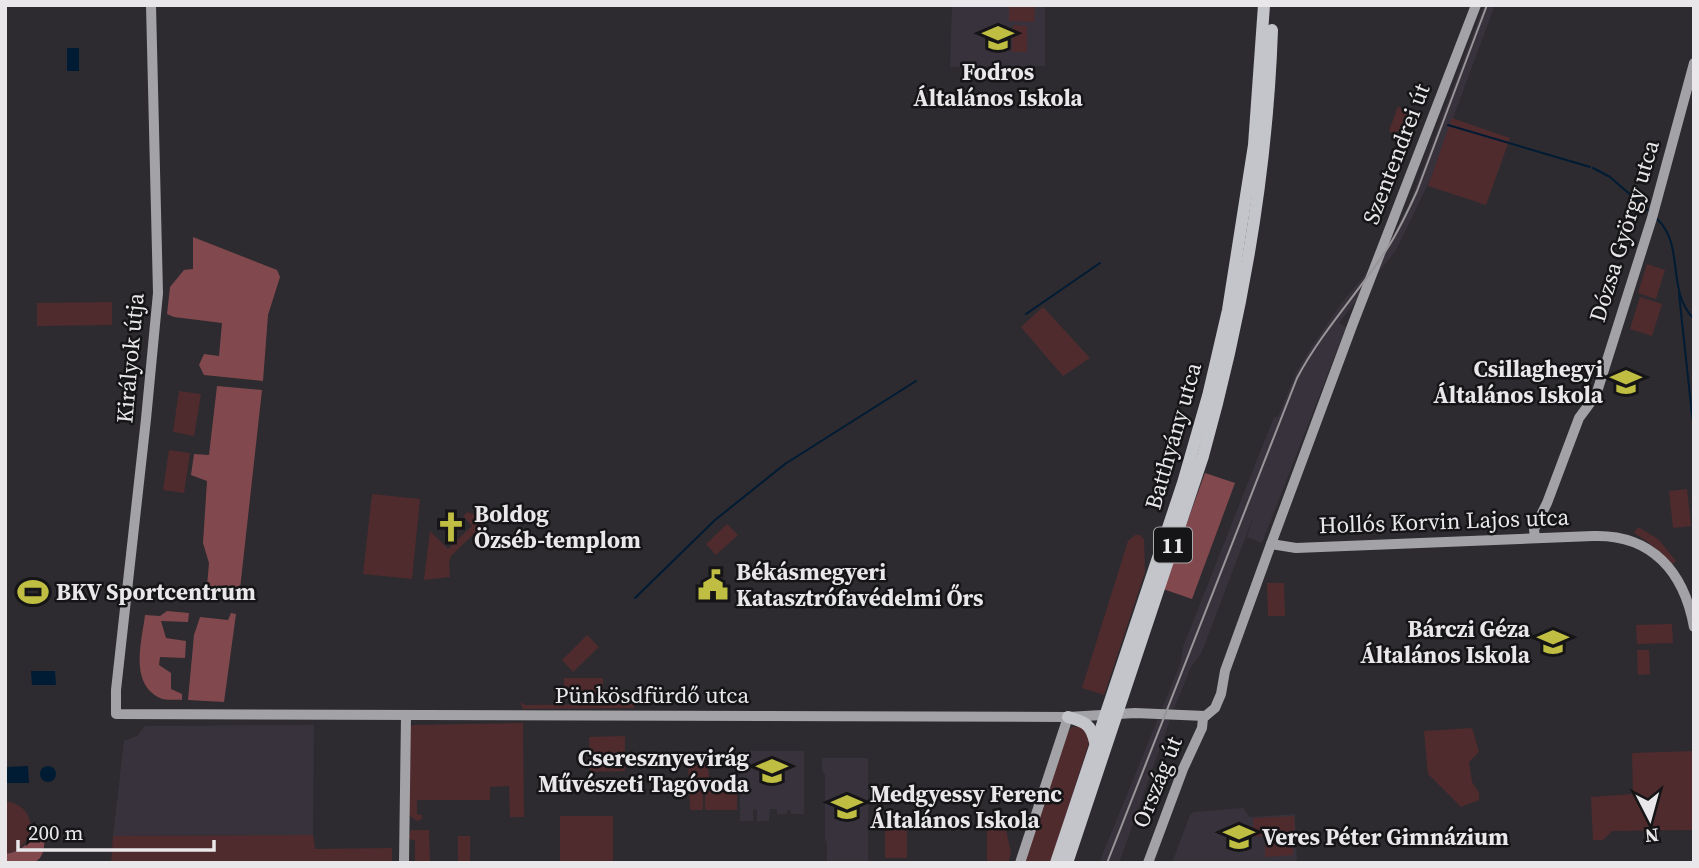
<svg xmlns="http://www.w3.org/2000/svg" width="1699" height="868" viewBox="0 0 1699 868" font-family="'Source Serif 4',serif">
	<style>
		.built { fill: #38323c }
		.green { fill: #4f2b2e }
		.forest { fill: #81494e }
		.water { fill: #001b34 }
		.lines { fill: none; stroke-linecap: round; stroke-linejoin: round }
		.stream { stroke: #001b34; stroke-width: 2 }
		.secondary { stroke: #a3a3a7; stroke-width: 10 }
		.primary { stroke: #c4c5ca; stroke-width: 12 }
		.tram { stroke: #989699; stroke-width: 2 }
		.labels { text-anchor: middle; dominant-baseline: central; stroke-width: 5; stroke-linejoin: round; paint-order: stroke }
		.shield { fill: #151416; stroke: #a9a8aa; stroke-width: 2 }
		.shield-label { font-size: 21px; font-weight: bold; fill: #e9e7ea }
		.poi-label { font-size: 23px; font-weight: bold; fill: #e9e7ea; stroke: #151416; text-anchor: start }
		.street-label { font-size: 23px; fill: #e9e7ea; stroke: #151416 }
	</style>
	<rect width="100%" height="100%" fill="#2d2b2f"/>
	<g class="built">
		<polygon points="952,5 1045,5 1045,66 950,67"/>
		<polygon points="1484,5 1495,5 1430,180 1396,250 1339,323 1346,327 1262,543 1247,537 1254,515 1201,654 1191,667 1172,714 1119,863 1099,863 1181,662 1183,647 1274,417 1278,417 1296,373 1312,346 1341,304 1388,246 1412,197"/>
		<polygon points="314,725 313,835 113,836 124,741 137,736 145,726"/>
		<polygon points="740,751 804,751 804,814 791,814 790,810 787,810 787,814 777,814 777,809 770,809 769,821 757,821 757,810 753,809 753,821 740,821"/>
		<polygon points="822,758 868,758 868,863 827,863 827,843 825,839 825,775 822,770"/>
		<polygon points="1243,808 1250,817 1295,814 1297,863 1172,863 1190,815 1194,812"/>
	</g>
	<g class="green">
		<polygon points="1009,5 1035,5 1034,22 1009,21"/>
		<polygon points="1013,25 1027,26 1027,52 1012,52"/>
		<polygon points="1398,106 1416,121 1393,134 1389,131"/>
		<polygon points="1452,118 1510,138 1486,205 1428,186"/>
		<polygon points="1647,264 1665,270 1656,299 1638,293"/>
		<polygon points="1640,297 1662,304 1652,336 1630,329"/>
		<polygon points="112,302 112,325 37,326 37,303"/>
		<polygon points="1043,307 1090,358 1063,376 1021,327"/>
		<polygon points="179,391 201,394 194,436 173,432"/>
		<polygon points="169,450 190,453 184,493 163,490"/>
		<polygon points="1687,489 1691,526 1673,528 1669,491"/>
		<polygon points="372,494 420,499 412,579 363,574"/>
		<polygon points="468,512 487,521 451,556 449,564 450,577 424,580 430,531 448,549 472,526 463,516"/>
		<polygon points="727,524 738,535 716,555 706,544"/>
		<polygon points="1638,527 1658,539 1676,561 1673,564 1648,542 1634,533"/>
		<polygon points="1135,535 1140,535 1144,539 1145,572 1104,695 1082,688 1128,541"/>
		<polygon points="1267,583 1284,583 1285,616 1268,616"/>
		<polygon points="1672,624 1673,643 1637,644 1636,625"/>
		<polygon points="587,635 599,647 573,672 562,660"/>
		<polygon points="1637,650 1649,650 1650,674 1638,675"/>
		<polygon points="564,678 603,678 603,698 564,697"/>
		<polygon points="520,702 525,705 634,704 634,708 523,709"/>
		<polygon points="523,723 524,817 510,817 509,786 490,787 490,800 417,800 417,814 422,815 422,819 417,821 407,814 408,729 413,725"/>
		<polygon points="1082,726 1090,740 1050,863 1023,863 1067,732 1072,727"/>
		<polygon points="1472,728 1479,752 1469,762 1472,782 1479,793 1479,800 1461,807 1428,774 1424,731"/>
		<polygon points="625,736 625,771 590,772 589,737"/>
		<polygon points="1693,751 1694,830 1612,831 1603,840 1593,840 1591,797 1633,794 1632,753"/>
		<polygon points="688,763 708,763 709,782 703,796 703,810 690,810"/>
		<polygon points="737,780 737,810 705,810 705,796 714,781"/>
		<path d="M5 801C39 805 39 847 5 854Z"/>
		<rect x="560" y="816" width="53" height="47"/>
		<polygon points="1294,816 1295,835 1254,837 1253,818"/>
		<polygon points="907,827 907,858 885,858 885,828"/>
		<polygon points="411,830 429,830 430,863 415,863 415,840 408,839"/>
		<polygon points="987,830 1006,830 1011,853 1008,863 987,863"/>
		<polygon points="313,835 315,849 392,848 392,863 111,863 113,836"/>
		<rect x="458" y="836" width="12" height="27"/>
		<polygon points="1293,841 1293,855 1265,857 1265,843"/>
	</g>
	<g class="forest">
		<polygon points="193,237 277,270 280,277 268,315 263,381 204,375 199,365 204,354 219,356 222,323 174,317 167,314 170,287 184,270 193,269"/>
		<polygon points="217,386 262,390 240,589 207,586 209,563 203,543 207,481 191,475 194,454 209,455"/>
		<polygon points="1205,473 1235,483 1192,599 1163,589"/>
		<path d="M167 611 189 613 188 622 161 621 166 638 186 641 185 658 160 657 159 665 171 673V689L182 694V700C176 699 166 701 160 698 129 683 142 641 145 615L160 616Z"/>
		<polygon points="231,613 236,614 224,702 188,700 194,635 200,617 228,620"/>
		<path d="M34 831 45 834C44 868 35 863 5 863V854C20 852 28 845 34 831Z"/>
	</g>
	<g class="water">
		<rect x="67" y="48" width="12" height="23"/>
		<polygon points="55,671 56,685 32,685 31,671"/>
		<polygon points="28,766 29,783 5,783 5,767"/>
		<circle cx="48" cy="774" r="8"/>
	</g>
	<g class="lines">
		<g class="stream">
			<polyline points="1448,125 1590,167"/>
			<polyline points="1593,168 1610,177 1648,210"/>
			<path d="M1657 219C1685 244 1666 292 1694 319"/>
			<polyline points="1679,294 1691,405"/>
			<polyline points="1026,314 1100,263"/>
			<polyline points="1691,407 1694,428"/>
			<polyline points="635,598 715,520 785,464 916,381"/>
		</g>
		<g class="secondary">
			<polyline points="151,5 158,293 146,419 116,690 116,714 1068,717 1135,713 1205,716"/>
			<polyline points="1535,538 1534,529 1547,503 1579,418 1596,395 1652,218 1694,63"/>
			<path d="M1271 544 1296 548 1593 536C1652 534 1684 572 1694 627"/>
			<polyline points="404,863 406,715"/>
			<polyline points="1020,863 1068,717"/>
			<polyline points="1148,863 1183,769 1202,728 1203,718 1215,708 1221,694 1225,671 1271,544 1352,326 1476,5"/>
		</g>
		<g class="primary">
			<path d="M1068 717C1085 722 1091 724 1095 742"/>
			<polyline points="1056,863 1183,483 1208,396 1228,310 1254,145 1264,5"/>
			<path d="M1067 863 1203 456C1242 317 1267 174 1272 30"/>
		</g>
		<path class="tram" d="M1107 863 1297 378C1322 331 1358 293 1387 249 1399 230 1408 211 1417 191L1487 5"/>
	</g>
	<defs>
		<g id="school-bare" transform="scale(2.415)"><path d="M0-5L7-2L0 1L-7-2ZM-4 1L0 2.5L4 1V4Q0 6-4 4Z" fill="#bfbe42" stroke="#151416" stroke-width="2.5" paint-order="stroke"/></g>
		<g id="church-bare" transform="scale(2.415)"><path d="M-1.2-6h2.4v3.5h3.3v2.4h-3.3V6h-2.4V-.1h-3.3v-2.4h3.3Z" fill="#bfbe42" stroke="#151416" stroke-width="2.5" paint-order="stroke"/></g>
		<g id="civic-bare" transform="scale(2.415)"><path d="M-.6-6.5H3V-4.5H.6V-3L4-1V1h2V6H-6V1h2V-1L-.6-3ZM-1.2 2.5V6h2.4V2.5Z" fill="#bfbe42" stroke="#151416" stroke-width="2.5" paint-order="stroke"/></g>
		<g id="stadium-bare" transform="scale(2.415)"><path d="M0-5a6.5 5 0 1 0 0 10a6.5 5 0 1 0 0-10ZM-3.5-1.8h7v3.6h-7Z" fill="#bfbe42" stroke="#151416" stroke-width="2.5" paint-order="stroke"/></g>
	</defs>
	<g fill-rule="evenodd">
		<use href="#school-bare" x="998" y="38"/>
		<use href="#school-bare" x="1626" y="382"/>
		<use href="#church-bare" x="451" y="527"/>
		<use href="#civic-bare" x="713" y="585"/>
		<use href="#stadium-bare" x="33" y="592"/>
		<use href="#school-bare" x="1553" y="642"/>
		<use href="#school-bare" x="772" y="771"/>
		<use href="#school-bare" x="847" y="807"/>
		<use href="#school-bare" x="1239" y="837"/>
	</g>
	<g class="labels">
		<rect class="shield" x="1154" y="527.5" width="38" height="35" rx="5"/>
		<g class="shield-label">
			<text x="1173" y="545">11</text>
		</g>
		<g class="poi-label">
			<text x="998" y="72" text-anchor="middle">Fodros<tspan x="998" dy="26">Általános Iskola</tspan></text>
			<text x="1603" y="369" text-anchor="end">Csillaghegyi<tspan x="1603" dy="26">Általános Iskola</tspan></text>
			<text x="474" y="514">Boldog<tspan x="474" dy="26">Özséb-templom</tspan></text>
			<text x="736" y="572">Békásmegyeri<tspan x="736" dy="26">Katasztrófavédelmi Őrs</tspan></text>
			<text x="56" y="592">BKV Sportcentrum</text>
			<text x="1530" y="629" text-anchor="end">Bárczi Géza<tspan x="1530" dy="26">Általános Iskola</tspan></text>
			<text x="749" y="758" text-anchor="end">Cseresznyevirág<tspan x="749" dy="26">Művészeti Tagóvoda</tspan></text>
			<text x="870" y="794">Medgyessy Ferenc<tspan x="870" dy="26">Általános Iskola</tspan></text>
			<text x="1262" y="837">Veres Péter Gimnázium</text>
		</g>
		<g class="street-label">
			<text transform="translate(1396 154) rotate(-69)">Szentendrei út</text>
			<text transform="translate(1624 231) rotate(-73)">Dózsa György utca</text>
			<text transform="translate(130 358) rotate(-85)">Királyok útja</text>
			<text transform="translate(1173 436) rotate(-74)">Batthyány utca</text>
			<text transform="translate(1444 521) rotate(-2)">Hollós Korvin Lajos utca</text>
			<text x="652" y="695">Pünkösdfürdő utca</text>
			<text transform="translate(1157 782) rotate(-68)">Ország út</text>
		</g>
	</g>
	<rect width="1699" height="868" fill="none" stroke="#e9e7ea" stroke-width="14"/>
	<g transform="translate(1650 819) rotate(174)" stroke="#151416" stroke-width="5" paint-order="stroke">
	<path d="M0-5L12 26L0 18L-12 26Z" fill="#e9e7ea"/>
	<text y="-10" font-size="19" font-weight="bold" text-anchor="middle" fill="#e9e7ea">N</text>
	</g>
	<path d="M18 840v10h196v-10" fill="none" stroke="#e9e7ea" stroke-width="3.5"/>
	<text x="28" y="840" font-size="21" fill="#e9e7ea" stroke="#151416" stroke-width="5" paint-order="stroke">200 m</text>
</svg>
